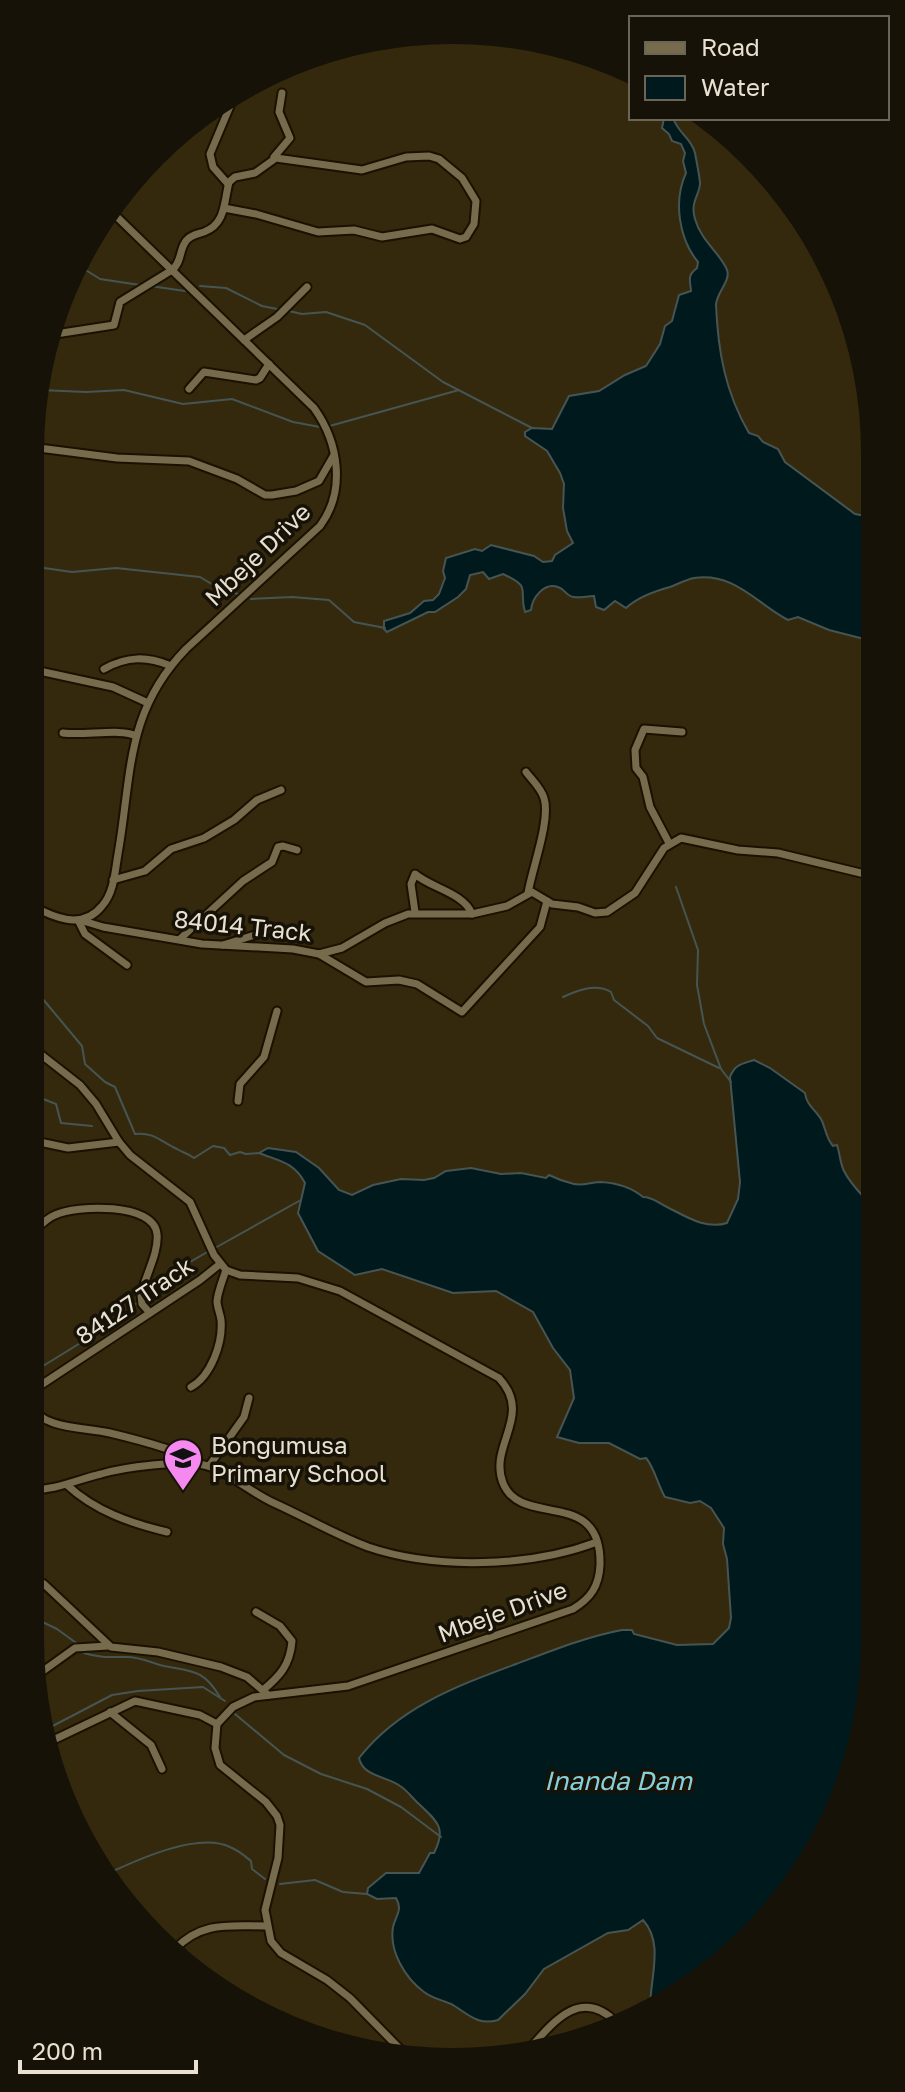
<svg xmlns="http://www.w3.org/2000/svg" width="905" height="2092" viewBox="0 0 905 2092" font-family="'Golos Text',sans-serif">
	<style>
		.water { fill: #00191d; stroke: #465553; stroke-width: 2 }
		.lines { fill: none; stroke-linecap: round; stroke-linejoin: round }
		.stream { stroke: #465553; stroke-width: 2 }
		.minor-casing { stroke: #1b1100; stroke-width: 11 }
		.minor { stroke: #776b4d; stroke-width: 7 }
		.labels { text-anchor: middle; dominant-baseline: central; stroke-width: 7; stroke-linejoin: round; paint-order: stroke }
		.street-label { font-size: 24px; fill: #e8e1d1; stroke: #171207 }
		.poi-label { font-size: 24px; fill: #e8e1d1; stroke: #171207; text-anchor: start }
		.water-label { font-size: 26px; font-style: italic; fill: #86d0da; stroke: #171207 }
	</style>
	<rect width="100%" height="100%" fill="#34290c"/>
	<g class="water">
		<path d="M664 118H673C678 133 692 139 695 153 696 159 700 178 700 184 699 196 690 202 695 219 701 241 721 254 727 270 731 281 716 293 716 305 718 351 725 392 749 433L758 436 763 442 778 449 785 462 855 514 872 517V641L829 630 798 617 788 620C756 603 734 572 694 578 685 580 678 584 670 587 655 591 638 597 626 608L615 601 604 610 596 607 594 596C587 596 581 598 574 597 566 596 565 589 558 587 544 582 532 598 531 610L525 612C518 589 533 588 503 574L489 579 483 572 470 575 466 589 458 597 435 612H428L387 632 384 629V621L410 613 424 601 433 600 439 594 445 578 443 571 446 558 475 549 482 551 491 545 534 556 543 562 552 561 555 555 573 543 567 531 563 508 564 484 560 473 547 451 525 436V432L532 428 552 429 569 396 599 391 625 375 646 366 660 344 665 326 672 321 679 295 691 291C690 279 687 276 697 268L698 262C679 239 673 201 686 173L683 161 685 153 681 144 672 141 669 134 662 128Z"/>
		<path d="M754 1060 770 1068 805 1093C806 1105 817 1111 822 1121 826 1130 826 1138 833 1146L837 1145C840 1154 840 1163 844 1171 852 1187 864 1196 874 1209L875 1639 852 1776 770 1918 663 2006 650 2011C649 1980 665 1944 643 1920L628 1930 608 1933 544 1969 525 1994 498 2020C478 2026 468 2014 453 2005 443 2000 433 1999 424 1992 405 1978 389 1951 393 1927 396 1915 403 1910 396 1898L377 1899 367 1894 368 1888 386 1873H419L430 1853H434C447 1828 437 1821 419 1804 413 1799 407 1790 400 1786 387 1776 363 1777 359 1758 399 1707 457 1686 516 1664 551 1651 585 1637 622 1630H632L634 1634 677 1645 713 1644 729 1628 731 1618 727 1559 723 1544 724 1528 711 1508 700 1501 690 1503 665 1497C658 1485 654 1467 646 1458L640 1459 609 1443H579L557 1437 574 1398 570 1370 553 1348 533 1312 496 1291 453 1293 382 1269 355 1275 318 1251 298 1213 305 1183C294 1162 279 1161 259 1153L268 1148 296 1152 319 1168 339 1190 352 1195 373 1185 401 1179 424 1180 434 1178 446 1171 471 1168 501 1174 521 1173 546 1178 549 1175C557 1179 565 1182 574 1184 583 1186 592 1182 601 1182 616 1183 630 1186 643 1197 653 1197 658 1203 667 1207 685 1216 706 1230 727 1223L738 1199 740 1182 730 1077C735 1064 742 1064 754 1060Z"/>
	</g>
	<g class="lines">
		<g class="stream">
			<polyline points="81,267 100,279 140,285"/>
			<polyline points="150,286 185,291"/>
			<polyline points="200,286 226,288 262,306 282,310"/>
			<polyline points="289,311 302,314 326,312 365,325 443,382 532,428"/>
			<polyline points="40,390 86,392 124,390 183,404 232,399 293,422 320,427"/>
			<polyline points="326,427 459,390"/>
			<polyline points="30,566 72,572 116,568 200,577 220,589 238,594"/>
			<polyline points="251,599 292,597 329,600 354,622 385,628"/>
			<polyline points="676,887 698,950 697,985 704,1024 721,1069 731,1082"/>
			<path d="M30 990 42 998 82 1046 85 1064 105 1082 115 1087 135 1134C155 1132 161 1142 177 1149 183 1153 188 1153 194 1158L213 1146 224 1148 230 1155 240 1152 246 1154 259 1153"/>
			<path d="M563 997C578 990 596 983 611 992L614 1000 648 1026 657 1038 719 1068"/>
			<polyline points="30,1094 56,1104 61,1123 92,1126"/>
			<polyline points="215,1248 299,1201"/>
			<polyline points="143,1297 157,1281 209,1251"/>
			<polyline points="30,1374 121,1318 138,1302"/>
			<polyline points="30,1616 57,1629 79,1645"/>
			<path d="M84 1653C99 1658 112 1657 127 1657 140 1657 152 1663 164 1666 193 1672 203 1669 220 1697"/>
			<polyline points="235,1714 284,1755 321,1774 367,1789 401,1807 441,1837"/>
			<polyline points="45,1730 112,1695 138,1691 203,1687 225,1701"/>
			<path d="M109 1873C139 1859 198 1832 230 1847 238 1850 245 1856 251 1861L252 1869 265 1879"/>
			<polyline points="280,1884 315,1880 343,1892 367,1894"/>
		</g>
		<g class="minor-casing">
			<g id="minor">
				<polyline points="405,36 419,38"/>
				<polyline points="274,157 290,138 279,112 282,93"/>
				<polyline points="228,184 213,167 210,154 233,99"/>
				<path d="M49 335 114 325 120 302 172 270C182 262 179 250 186 241 190 235 198 234 204 232 226 224 224 201 229 182L235 177 255 173 276 158 362 170 406 157 429 156 439 159 462 178 476 201 474 224 466 237 460 239 432 229 382 237 354 230 318 232 256 214 224 208"/>
				<polyline points="244,340 277,317 307,287"/>
				<polyline points="189,389 204,372 256,380 260,378 269,364"/>
				<polyline points="31,447 117,458 189,461 237,479 265,495 272,495 296,491 319,481 334,455"/>
				<polyline points="30,669 113,687 148,703"/>
				<path d="M104 669C127 656 147 656 171 666"/>
				<path d="M63 733C83 736 123 728 136 736"/>
				<path d="M526 772C532 780 541 788 544 798 551 819 532 869 528 893"/>
				<polyline points="669,843 650,807 643,777 636,768 635,750 644,729 682,732"/>
				<polyline points="113,880 145,871 171,849 204,838 234,820 257,800 281,790"/>
				<path d="M30 905C53 917 82 931 102 906 114 893 115 871 118 854 132 775 125 712 186 649L320 526C346 491 339 443 314 408L113 213"/>
				<path d="M415 912 411 884 415 874C431 888 464 893 472 914"/>
				<polyline points="78,920 85,934 127,965"/>
				<polyline points="80,920 103,927 202,944 293,949 319,954 342,948 385,923 408,914 472,914 507,906 532,892 552,904 578,907 595,913 607,912 635,893 664,848 681,838 738,850 778,853 873,876"/>
				<polyline points="180,939 243,881 272,862 278,847 283,846 297,850"/>
				<polyline points="223,945 277,928"/>
				<polyline points="319,954 366,982 399,980 417,984 462,1012 540,927 547,901"/>
				<path d="M30 1046 80 1085 96 1104 119 1142 130 1155 190 1202 214 1255 226 1270 240 1275 298 1278 340 1291 499 1378C534 1416 488 1445 503 1483 521 1529 602 1486 600 1565 599 1586 591 1598 573 1609L348 1686 254 1697 233 1707 217 1724 215 1748 220 1765 266 1802 277 1816 280 1825 278 1858 265 1910 271 1941 281 1953 327 1980 350 1998 405 2054"/>
				<polyline points="238,1101 240,1084 264,1057 277,1011"/>
				<polyline points="30,1140 68,1148 119,1142"/>
				<path d="M30 1235C38 1228 45 1219 55 1215 76 1205 154 1202 157 1234 159 1253 145 1276 141 1295L142 1304 150 1313"/>
				<path d="M191 1387C211 1376 223 1343 221 1320 220 1313 217 1307 217 1301 218 1291 223 1279 226 1270"/>
				<polyline points="30,1396 38,1387 200,1280 220,1264"/>
				<path d="M30 1405C43 1430 86 1427 110 1433 135 1439 177 1450 199 1462"/>
				<polyline points="209,1466 244,1417 249,1398"/>
				<path d="M67 1485C95 1511 130 1523 167 1532"/>
				<path d="M30 1490C56 1490 76 1480 101 1474 124 1467 182 1460 204 1465 224 1469 253 1494 274 1503 305 1517 336 1535 368 1547 436 1570 531 1567 597 1542"/>
				<polyline points="30,1576 44,1584 111,1647 158,1652 221,1667 247,1677 268,1695"/>
				<path d="M256 1612 280 1626 292 1641C290 1665 280 1676 263 1690"/>
				<polyline points="36,1676 75,1648 108,1646"/>
				<polyline points="110,1712 151,1745 162,1769"/>
				<polyline points="47,1743 135,1701 200,1715 217,1724"/>
				<path d="M174 1950C201 1921 229 1926 266 1926"/>
				<path d="M525 2054C550 2026 579 1984 617 2023"/>
			</g>
		</g>
		<use href="#minor" class="minor"/>
	</g>
	<defs>
		<g id="school-pin" transform="scale(2)"><path d="M0 17L-7.5 6A9.5 9.5 0 1 1 7.5 6Z" fill="#f589ef" stroke="#171207"/><path d="M0-5L7-2L0 1L-7-2ZM-4 1L0 2.5L4 1V4Q0 6-4 4Z" fill="#111"/></g>
	</defs>
	<g fill-rule="evenodd">
		<use href="#school-pin" x="183" y="1458"/>
	</g>
	<g class="labels">
		<g class="street-label">
			<text transform="translate(257 554) rotate(-44)">Mbeje Drive</text>
			<text transform="translate(243 925) rotate(6)">84014 Track</text>
			<text transform="translate(134 1300) rotate(-34)">84127 Track</text>
			<text transform="translate(502 1611) rotate(-20)">Mbeje Drive</text>
		</g>
		<g class="poi-label">
			<text x="211" y="1444">Bongumusa<tspan x="211" dy="28">Primary School</tspan></text>
		</g>
		<g class="water-label">
			<text x="618" y="1780">Inanda Dam</text>
		</g>
	</g>
	<path d="M0 0H905V2092H0ZM452 44H453A408 408 0 0 1 861 452V1640A408 408 0 0 1 453 2048H452A408 408 0 0 1 44 1640V452A408 408 0 0 1 452 44Z" fill="#171207" fill-rule="evenodd"/>
	<rect x="629" y="16" width="260" height="104" fill="#171207" stroke="#6b6558" stroke-width="2"/>
	<rect x="645" y="42" width="40" height="12" fill="#776b4d" stroke="#6b6558" stroke-width="2"/>
	<text x="701" y="56" font-size="24" fill="#e8e1d1">Road</text>
	<rect x="645" y="76" width="40" height="24" fill="#00191d" stroke="#6b6558" stroke-width="2"/>
	<text x="701" y="96" font-size="24" fill="#e8e1d1">Water</text>
	<path d="M20 2060v12h176v-12" fill="none" stroke="#e8e1d1" stroke-width="4"/>
	<text x="32" y="2060" font-size="24" fill="#e8e1d1" stroke="#171207" stroke-width="6" paint-order="stroke">200 m</text>
</svg>
